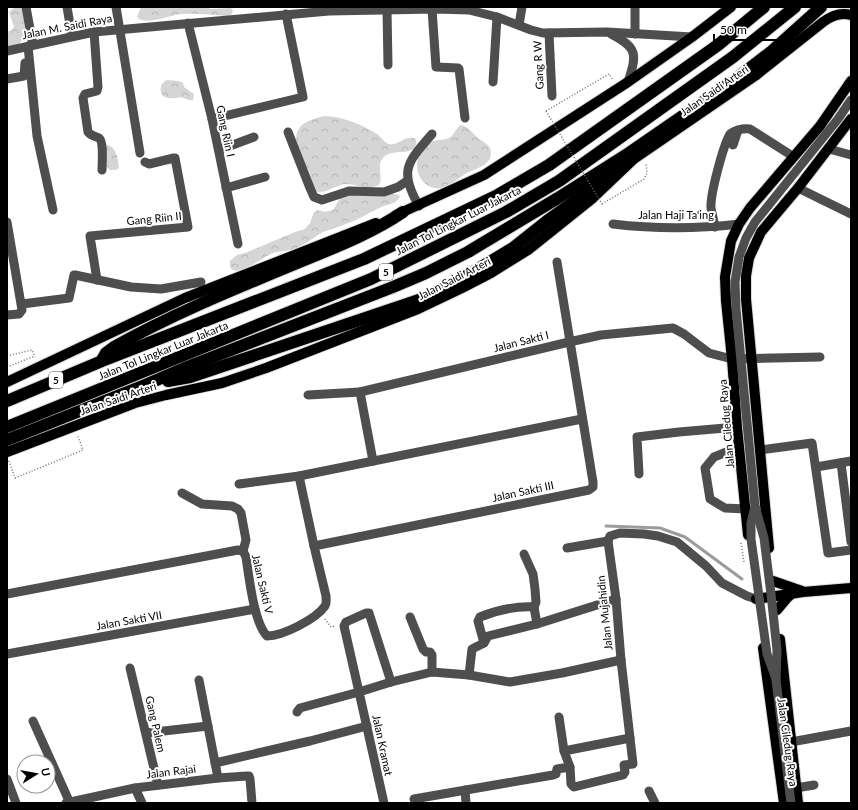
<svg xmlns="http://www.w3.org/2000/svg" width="858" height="810" viewBox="0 0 858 810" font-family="Lato,sans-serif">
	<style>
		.forest { fill: url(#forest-crowns) }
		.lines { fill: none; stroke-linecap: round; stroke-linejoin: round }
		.stream { stroke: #9c9c9c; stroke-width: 3 }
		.major-casing { stroke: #dbdbdb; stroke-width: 12 }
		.highway-casing { stroke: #dbdbdb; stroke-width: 14 }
		.path { stroke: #707070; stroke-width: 1.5; stroke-dasharray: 1 2; stroke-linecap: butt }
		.minor { stroke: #4e4e4e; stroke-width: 9 }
		.major { stroke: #000; stroke-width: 10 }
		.highway { stroke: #000; stroke-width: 12 }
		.path-bridge { stroke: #707070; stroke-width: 1.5; stroke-dasharray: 1 2; stroke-linecap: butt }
		.minor-bridge { stroke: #4e4e4e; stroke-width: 9 }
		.labels { text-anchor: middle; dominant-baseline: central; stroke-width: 4; stroke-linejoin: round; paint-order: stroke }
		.shield { fill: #fff; stroke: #4c4c4c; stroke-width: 1 }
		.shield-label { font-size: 10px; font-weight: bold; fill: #000 }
		.street-label { font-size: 11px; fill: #000; stroke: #fff }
	</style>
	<defs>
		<pattern id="forest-crowns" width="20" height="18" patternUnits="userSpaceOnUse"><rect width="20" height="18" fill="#d5d5d5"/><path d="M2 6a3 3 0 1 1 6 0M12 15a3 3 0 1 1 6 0" fill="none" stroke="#b5b5b5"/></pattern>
	</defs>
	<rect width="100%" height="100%" fill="#fff"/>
	<g class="forest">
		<polygon points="15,7 24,7 28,33 19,44 7,47 7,32 11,30 14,27 9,12"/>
		<path d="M141 7H206L211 9 231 8 233 11 231 15 227 16C213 15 197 13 183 14 170 14 146 27 137 17Z"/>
		<path d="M167 80 179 81 183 83 184 87 194 94 193 100C188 101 188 99 183 98 176 96 172 101 163 96 159 90 160 83 167 80Z"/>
		<path d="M324 116C341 116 363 125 377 134 381 137 385 143 389 144 399 146 405 134 416 139 419 158 395 148 385 156 375 163 384 176 379 185 364 191 356 183 344 184 334 186 323 196 313 190 312 183 311 175 308 169 306 165 303 162 301 158 290 131 298 122 324 116Z"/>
		<path d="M461 125C469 127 471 132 477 137 485 144 494 145 490 159 484 167 475 169 467 173 458 178 450 186 440 188 424 190 414 173 418 159 420 152 426 146 431 142 436 139 443 141 449 138 455 135 455 128 461 125Z"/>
		<path d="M107 145C117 147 118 159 119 168L116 170H110L106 166 105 146Z"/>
		<path d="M343 193 394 194 399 195 400 197C396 205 386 204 379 208 368 213 358 220 346 224 339 227 331 229 323 232 314 237 306 244 297 248 290 251 281 251 273 253 266 255 227 286 230 261L237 255 245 253 295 232 305 229 310 223 314 212 318 210 325 212 333 210Z"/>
	</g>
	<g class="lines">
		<polyline class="stream" points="606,526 660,528 685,537 742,579"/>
		<g class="major-casing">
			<g id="major">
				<polyline points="396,215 484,175 628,82 692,37 731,7"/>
				<polyline points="7,382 185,298 376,223"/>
				<path d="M7 452 135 403 166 395 222 383 266 368 418 309 462 288 491 273 528 250 593 198 634 159 755 76 823 22C831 16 841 12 851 15"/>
				<polyline points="748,535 737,427 732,359 726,301 725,277 731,241 739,224 750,208 820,126 851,81"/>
				<polyline points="769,548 746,299 746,276 749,258 761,232 798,188 851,119"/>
				<polyline points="773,581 802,591"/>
				<polyline points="756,599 803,592 851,588"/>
				<polyline points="777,610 787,598 793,593"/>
				<polyline points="780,639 798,803"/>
				<polyline points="763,648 784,803"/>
			</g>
		</g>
		<g class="highway-casing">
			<g id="highway">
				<path d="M102 360 106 353 114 347C169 316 227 292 285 268 325 251 366 237 403 212"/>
				<polyline points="168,381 190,377 422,299 437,292 463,278 513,248 547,221 624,166"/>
				<polyline points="7,401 102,361 364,259 496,196 549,165 718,45 764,7"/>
				<polyline points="7,427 371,279 506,212 559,181 733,57 795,7"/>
				<polyline points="7,440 145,385 187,367 393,287 426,273 468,252 558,198 629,153 732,82 772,51 821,7"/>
			</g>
		</g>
		<g class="path">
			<polyline points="546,111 609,74 613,80"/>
			<polyline points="602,204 644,179 647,173 646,163"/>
			<polyline points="7,356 32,350 35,357"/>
			<polyline points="7,367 35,356"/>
			<polyline points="9,461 15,478 83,450 78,436"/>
			<polyline points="741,543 744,562"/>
			<polyline points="325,619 331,627 335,626"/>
		</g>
		<g class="minor">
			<polyline points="26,7 33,45"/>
			<polyline points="67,7 72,36"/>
			<polyline points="116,7 140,153"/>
			<polyline points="432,9 436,67 458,68 459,69 465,118"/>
			<polyline points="387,10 388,65"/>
			<polyline points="188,23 212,119 238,244"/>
			<polyline points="519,25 522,7"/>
			<path d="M94 32 98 87 97 91 85 94 83 98 88 132C91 136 95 136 99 138 104 142 102 163 102 170"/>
			<polyline points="549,33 552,96"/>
			<path d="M611 34C638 48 637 54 628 82"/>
			<polyline points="635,34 635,7"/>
			<polyline points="28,46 37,136 53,210"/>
			<polyline points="7,51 94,32 329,11 436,9 469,10 497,17 531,30 543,33 607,32 692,37"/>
			<polyline points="7,79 24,76 25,63"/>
			<polyline points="493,82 497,17"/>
			<polyline points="212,119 303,97 286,14"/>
			<polyline points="288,132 310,188 314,197 322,200 349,191 384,192 398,187 407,181"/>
			<polyline points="733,145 738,130"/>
			<polyline points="829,149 851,155"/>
			<polyline points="219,150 254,137"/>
			<polyline points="226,188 265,177"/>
			<polyline points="798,188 851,214"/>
			<path d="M419 206C398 170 408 162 432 134"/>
			<polyline points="7,222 22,310 19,314 7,315"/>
			<path d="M613 224C654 229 697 229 739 224"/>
			<path d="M715 227C714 221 712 214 711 208 710 195 723 146 730 134 736 130 742 128 750 129L794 157"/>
			<polyline points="97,280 90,236 188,227 175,158 174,158 149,164 145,162"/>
			<polyline points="22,304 69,298 74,275 75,275 131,287 161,289 201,282"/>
			<polyline points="308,395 360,392"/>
			<polyline points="739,447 714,457 705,468 710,499 725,508 746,509"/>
			<polyline points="760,450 812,443 828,553 851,550"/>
			<polyline points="373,461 360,392 569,342 601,335 673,328 684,334 709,353 732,359 820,357"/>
			<polyline points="841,463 851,542"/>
			<polyline points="816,467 851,461"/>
			<polyline points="639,474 637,437 679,432 737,427"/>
			<polyline points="239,484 299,476 582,419"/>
			<polyline points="182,493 202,504 232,506 238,509 241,513 246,540 243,551"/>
			<polyline points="314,546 589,490 593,487 593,482 557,262"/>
			<polyline points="567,548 608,541"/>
			<path d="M243 551 246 557C249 577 254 623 267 636 283 636 316 619 325 606 327 603 326 600 326 596L314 546 299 476"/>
			<polyline points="524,554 533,574 535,589 536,602 534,607 537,624"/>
			<polyline points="7,594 238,550 243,551"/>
			<polyline points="410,617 423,649 426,652 430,652 432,655 432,672"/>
			<path d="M484 643 478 621 480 617C497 610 514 606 534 607"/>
			<polyline points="7,654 255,609"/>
			<polyline points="130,668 158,785"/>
			<polyline points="469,675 472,649 484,643 488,636 537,624 616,599"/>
			<polyline points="199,680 218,778"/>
			<polyline points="297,712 300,708 359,692 344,626 346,622 366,613 369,613 391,682"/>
			<polyline points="33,721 70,803"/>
			<polyline points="146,733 208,726"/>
			<polyline points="791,742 851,731"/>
			<polyline points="564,751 630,738"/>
			<polyline points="215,763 310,741 367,726"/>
			<polyline points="570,767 571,784 574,787 623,775 625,772 624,765 633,764 621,660 616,599 608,541 610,536 620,533 644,534 658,536 677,542 706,566 722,583 747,596 756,599"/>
			<polyline points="7,779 16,803"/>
			<polyline points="135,788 142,803"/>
			<polyline points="796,788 814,785"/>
			<polyline points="465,790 466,803"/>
			<polyline points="649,791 655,803"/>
			<polyline points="414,799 553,775 556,774 557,769 570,767 564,751 559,717"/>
			<polyline points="66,803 135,788 218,778 247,776 249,776 250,779 252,803"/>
			<polyline points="384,803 359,692 391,682 432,672 469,675 510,682 562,673 621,660"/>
		</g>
		<use href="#major" class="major"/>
		<use href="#highway" class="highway"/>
		<polyline class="path-bridge" points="546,111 602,204"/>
		<g class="minor-bridge">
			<polyline points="755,507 751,523 751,539 767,654 776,679"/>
			<polyline points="791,803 776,680 777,650 771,594 764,538 755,506 736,309 735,282 739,257 746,238 755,222 838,119 851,100"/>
		</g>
	</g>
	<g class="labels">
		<g class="shield">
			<rect x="379" y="264" width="14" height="16" rx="3"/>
			<rect x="49" y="372" width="14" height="16" rx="3"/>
		</g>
		<g class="shield-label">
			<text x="386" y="272">5</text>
			<text x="56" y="380">5</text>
		</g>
		<g class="street-label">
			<text transform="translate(67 26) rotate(-11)">Jalan M. Saidi Raya</text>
			<text transform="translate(538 65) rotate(-93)">Gang R W</text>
			<text transform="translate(714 90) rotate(-35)">Jalan Saidi Arteri</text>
			<text transform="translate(226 131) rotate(78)">Gang Riin I</text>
			<text x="676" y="214">Jalan Haji Ta'ing</text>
			<text transform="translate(154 218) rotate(-6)">Gang Riin II</text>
			<text transform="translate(458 220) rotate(-27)">Jalan Tol Lingkar Luar Jakarta</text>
			<text transform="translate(454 278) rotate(-27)">Jalan Saidi Arteri</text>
			<text transform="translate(521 341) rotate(-14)">Jalan Sakti I</text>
			<text transform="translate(163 350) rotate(-22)">Jalan Tol Lingkar Luar Jakarta</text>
			<text transform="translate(118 398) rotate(-19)">Jalan Saidi Arteri</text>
			<text transform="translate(726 424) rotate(-95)">Jalan Ciledug Raya</text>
			<text transform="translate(523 491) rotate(-12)">Jalan Sakti III</text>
			<text transform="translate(263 584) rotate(77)">Jalan Sakti V</text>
			<text transform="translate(604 613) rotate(-96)">Jalan Mujahidin</text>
			<text transform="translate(129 620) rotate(-10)">Jalan Sakti VII</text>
			<text transform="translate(156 724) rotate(77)">Gang Palem</text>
			<text transform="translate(788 742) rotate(82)">Jalan Ciledug Raya</text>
			<text transform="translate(383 745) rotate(78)">Jalan Kramat</text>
			<text transform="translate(171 771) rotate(-7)">Jalan Rajai</text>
		</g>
	</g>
	<rect width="858" height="810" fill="none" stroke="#000000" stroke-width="16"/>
	<g transform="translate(36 774) rotate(79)"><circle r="19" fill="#ffffff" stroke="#999999"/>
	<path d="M0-3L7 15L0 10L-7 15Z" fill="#000000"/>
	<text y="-6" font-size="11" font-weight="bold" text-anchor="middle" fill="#000000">U</text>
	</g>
	<path d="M714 34v6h73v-6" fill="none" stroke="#000000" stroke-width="2"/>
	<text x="720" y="34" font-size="12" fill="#000000" stroke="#ffffff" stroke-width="3" paint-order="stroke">50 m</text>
</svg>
